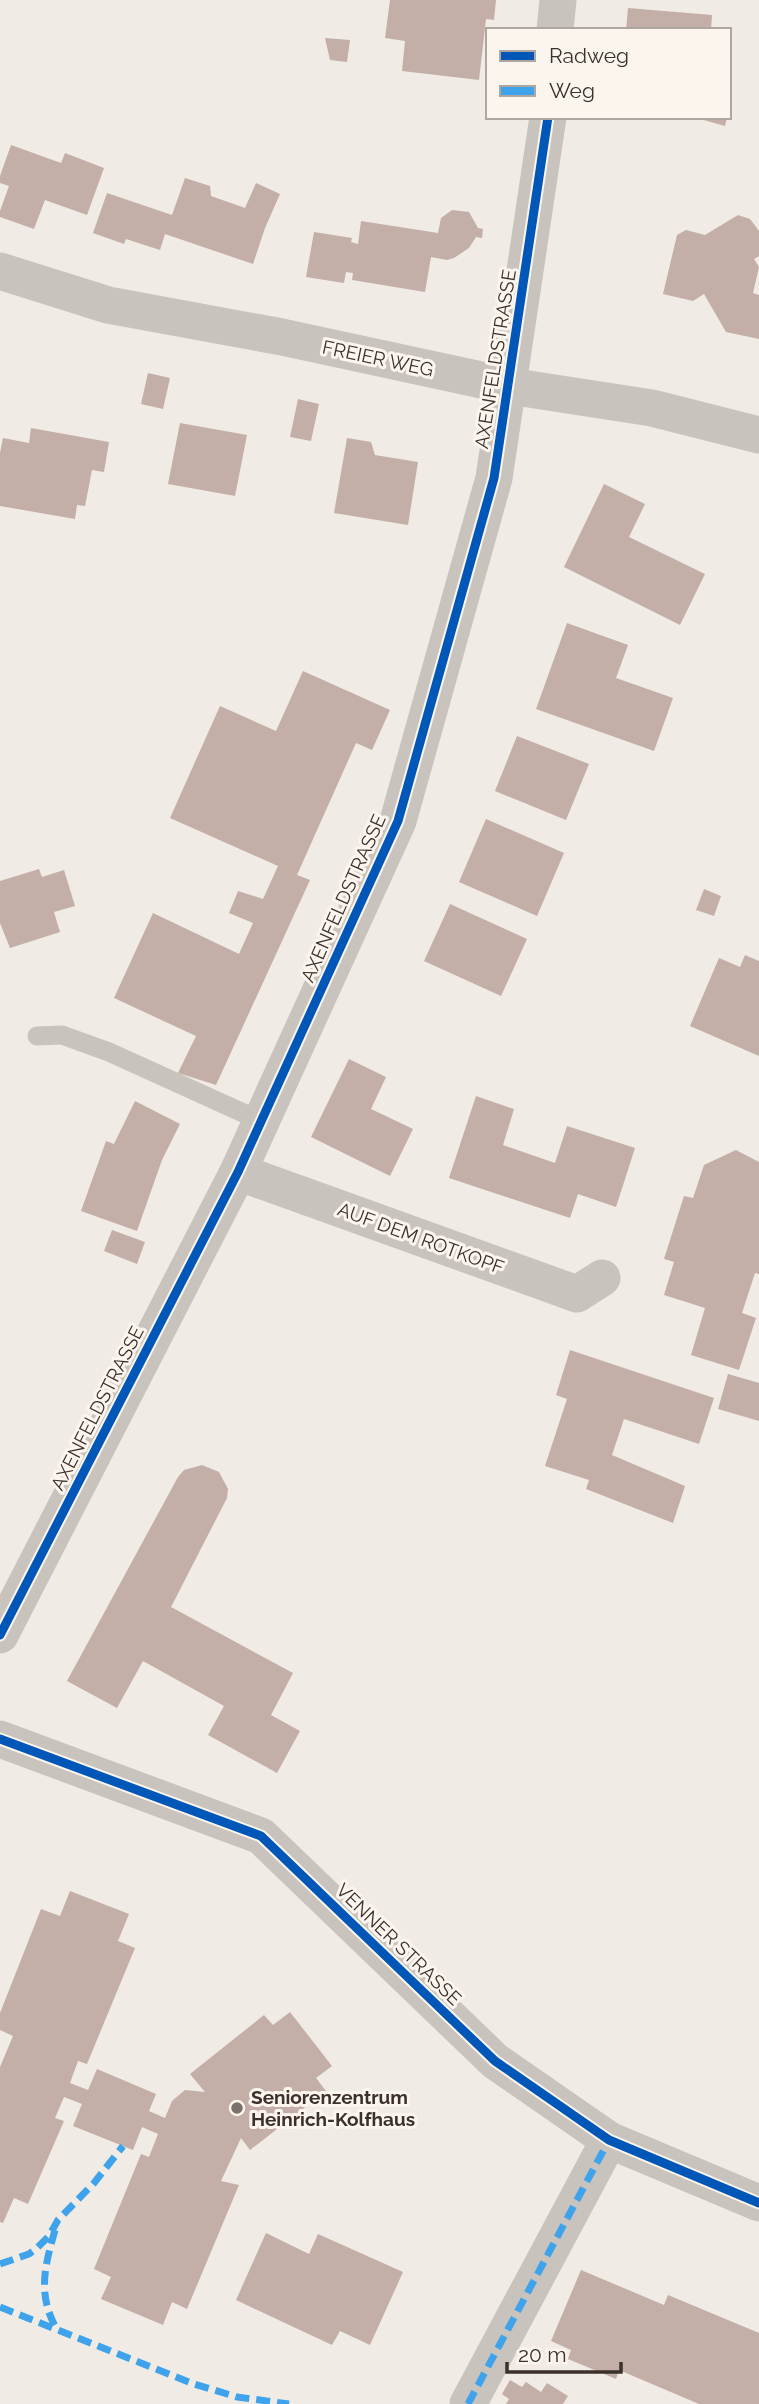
<svg xmlns="http://www.w3.org/2000/svg" width="759" height="2404" viewBox="0 0 759 2404" font-family="Raleway,sans-serif">
	<style>
		.building { fill: #c3afa7 }
		.lines { fill: none; stroke-linecap: round; stroke-linejoin: round }
		.lane { stroke: #c9c3be; stroke-width: 19 }
		.street { stroke: #c9c3be; stroke-width: 37 }
		.quiet { stroke: #3fa3eb; stroke-width: 7; stroke-dasharray: 14 7; stroke-linecap: butt }
		.cycleway-casing { stroke: #fbf5ee; stroke-width: 13 }
		.cycleway { stroke: #0057b8; stroke-width: 9 }
		.poi-dot { fill: #7a716c; stroke: #fbf5ee; stroke-width: 2.5 }
		.labels { text-anchor: middle; dominant-baseline: central; stroke-width: 6; stroke-linejoin: round; paint-order: stroke }
		.street-label { font-size: 19px; fill: #3b302b; stroke: #fbf5ee }
		.poi-label { font-size: 19px; font-weight: bold; fill: #3b302b; stroke: #fbf5ee; text-anchor: start }
	</style>
	<rect width="100%" height="100%" fill="#f0ebe5"/>
	<g class="building">
		<polygon points="390,0 496,0 494,20 486,19 479,80 402,71 405,41 385,38"/>
		<polygon points="628,8 712,15 711,30 626,30"/>
		<polygon points="325,38 350,40 347,62 330,60"/>
		<polygon points="693,117 727,117 725,126"/>
		<polygon points="11,145 61,163 65,153 104,168 87,215 45,200 34,229 0,217 0,211 9,186 0,183 0,176"/>
		<polygon points="185,178 210,186 211,196 245,208 256,183 280,194 265,228 253,264 165,234 160,250 126,239 124,244 93,233 107,193 172,215"/>
		<polygon points="452,210 469,212 478,228 483,229 482,238 476,237 469,248 454,258 447,260 431,257 425,292 352,280 353,273 346,272 344,283 306,277 314,232 352,238 351,242 358,244 361,221 438,233 441,218"/>
		<polygon points="738,215 750,219 759,231 759,256 754,259 759,267 753,293 759,295 759,339 726,332 704,294 693,301 663,294 677,235 686,230 705,235"/>
		<polygon points="148,373 170,378 163,409 141,404"/>
		<polygon points="298,399 319,404 311,441 290,437"/>
		<polygon points="180,423 247,435 235,496 168,484"/>
		<polygon points="31,428 109,442 104,472 92,470 85,506 77,505 75,519 0,506 0,453 3,438 29,443"/>
		<polygon points="347,438 371,442 375,455 418,462 408,525 334,513"/>
		<polygon points="604,484 645,504 629,537 705,574 680,625 564,567"/>
		<polygon points="567,623 628,645 616,678 673,698 654,751 536,709"/>
		<polygon points="303,671 390,710 372,750 356,743 297,875 310,880 216,1085 178,1073 196,1036 114,998 153,913 239,954 253,923 229,913 238,891 263,899 278,866 170,818 220,706 276,731"/>
		<polygon points="517,736 589,764 566,820 495,791"/>
		<polygon points="486,819 564,853 537,916 459,882"/>
		<polygon points="39,869 42,877 64,870 75,906 54,912 60,932 10,948 0,923 0,881"/>
		<polygon points="704,889 721,896 714,916 696,910"/>
		<polygon points="450,904 527,939 501,996 424,961"/>
		<polygon points="745,955 759,961 759,1056 690,1026 719,958 740,967"/>
		<polygon points="349,1059 386,1077 371,1109 413,1129 390,1176 311,1137"/>
		<polygon points="476,1096 514,1109 503,1145 555,1163 567,1126 635,1148 616,1207 578,1194 570,1218 449,1178"/>
		<polygon points="135,1101 180,1124 162,1160 137,1231 81,1211 106,1141 114,1144"/>
		<polygon points="736,1150 759,1162 759,1274 755,1273 742,1313 756,1318 739,1370 691,1355 705,1308 664,1295 674,1262 664,1259 684,1196 693,1198 704,1165"/>
		<polygon points="112,1230 145,1242 137,1264 104,1251"/>
		<polygon points="570,1350 714,1398 699,1444 624,1419 612,1455 685,1486 673,1523 586,1489 589,1480 545,1466 567,1399 556,1395"/>
		<polygon points="728,1374 759,1383 759,1421 718,1409"/>
		<polygon points="202,1465 219,1472 228,1489 227,1498 171,1607 293,1673 271,1715 300,1731 277,1773 208,1735 224,1706 143,1661 117,1708 67,1681 178,1477 184,1470"/>
		<polygon points="70,1891 129,1914 118,1941 135,1948 87,2064 78,2061 70,2083 88,2090 97,2069 156,2094 149,2111 165,2118 172,2101 185,2090 205,2092 190,2074 264,2015 273,2025 290,2012 332,2066 316,2078 326,2091 250,2150 241,2138 221,2181 239,2185 187,2309 172,2302 163,2325 101,2299 111,2277 94,2269 141,2154 149,2157 158,2134 142,2127 133,2150 73,2126 82,2104 64,2097 55,2118 64,2121 28,2204 14,2198 3,2223 0,2222 0,2067 13,2036 0,2030 0,2013 41,1909 60,1916"/>
		<polygon points="266,2233 309,2254 318,2234 403,2272 370,2345 340,2331 332,2345 236,2300"/>
		<polygon points="581,2270 664,2305 668,2295 759,2333 759,2404 699,2404 619,2370 616,2379 568,2359 571,2350 551,2341"/>
		<polygon points="510,2380 522,2387 526,2382 541,2392 547,2383 568,2396 563,2404 506,2404 509,2399 502,2394"/>
	</g>
	<g class="lines">
		<polyline class="lane" points="37,1036 62,1035 109,1052 261,1121"/>
		<g class="street">
			<polyline points="555,30 558,0"/>
			<polyline points="0,271 108,305 282,337 509,386 652,408 759,435"/>
			<polyline points="238,1172 577,1294 602,1278"/>
			<polyline points="0,1635 238,1172 398,821 494,478 548,117"/>
			<polyline points="0,1739 261,1836 495,2061 609,2140 759,2203"/>
			<polyline points="468,2404 609,2140"/>
		</g>
		<g class="quiet">
			<path d="M55 2230C45 2266 37 2293 56 2328"/>
			<polyline points="0,2264 29,2254 37,2248 49,2236 58,2220 94,2183 123,2146"/>
			<polyline points="0,2307 194,2384 237,2397 289,2404"/>
			<polyline points="468,2404 609,2140"/>
		</g>
		<g class="cycleway-casing">
			<g id="cycleway">
				<polyline points="0,1635 238,1172 398,821 494,478 548,117"/>
				<polyline points="0,1739 261,1836 495,2061 609,2140 759,2203"/>
			</g>
		</g>
		<use href="#cycleway" class="cycleway"/>
	</g>
	<circle class="poi-dot" cx="237" cy="2108" r="7"/>
	<g class="labels">
		<g class="street-label">
			<text transform="translate(378 358) rotate(12)">FREIER WEG</text>
			<text transform="translate(495 359) rotate(-81)">AXENFELDSTRASSE</text>
			<text transform="translate(343 898) rotate(-66)">AXENFELDSTRASSE</text>
			<text transform="translate(421 1238) rotate(20)">AUF DEM ROTKOPF</text>
			<text transform="translate(97 1408) rotate(-63)">AXENFELDSTRASSE</text>
			<text transform="translate(399 1944) rotate(44)">VENNER STRASSE</text>
		</g>
		<g class="poi-label">
			<text x="251" y="2097">Seniorenzentrum<tspan x="251" dy="22">Heinrich-Kolfhaus</tspan></text>
		</g>
	</g>
	<rect x="486" y="28" width="245" height="91" fill="#fbf5ee" stroke="#aea6a0" stroke-width="2"/>
	<rect x="500" y="51" width="35" height="10" fill="#0057b8" stroke="#aea6a0" stroke-width="2"/>
	<text x="549" y="63" font-size="21" fill="#3b302b">Radweg</text>
	<rect x="500" y="86" width="35" height="10" fill="#3fa3eb" stroke="#aea6a0" stroke-width="2"/>
	<text x="549" y="98" font-size="21" fill="#3b302b">Weg</text>
	<path d="M507 2362v10h114v-10" fill="none" stroke="#3b302b" stroke-width="3.5"/>
	<text x="518" y="2362" font-size="21" fill="#3b302b" stroke="#fbf5ee" stroke-width="5" paint-order="stroke">20 m</text>
</svg>
